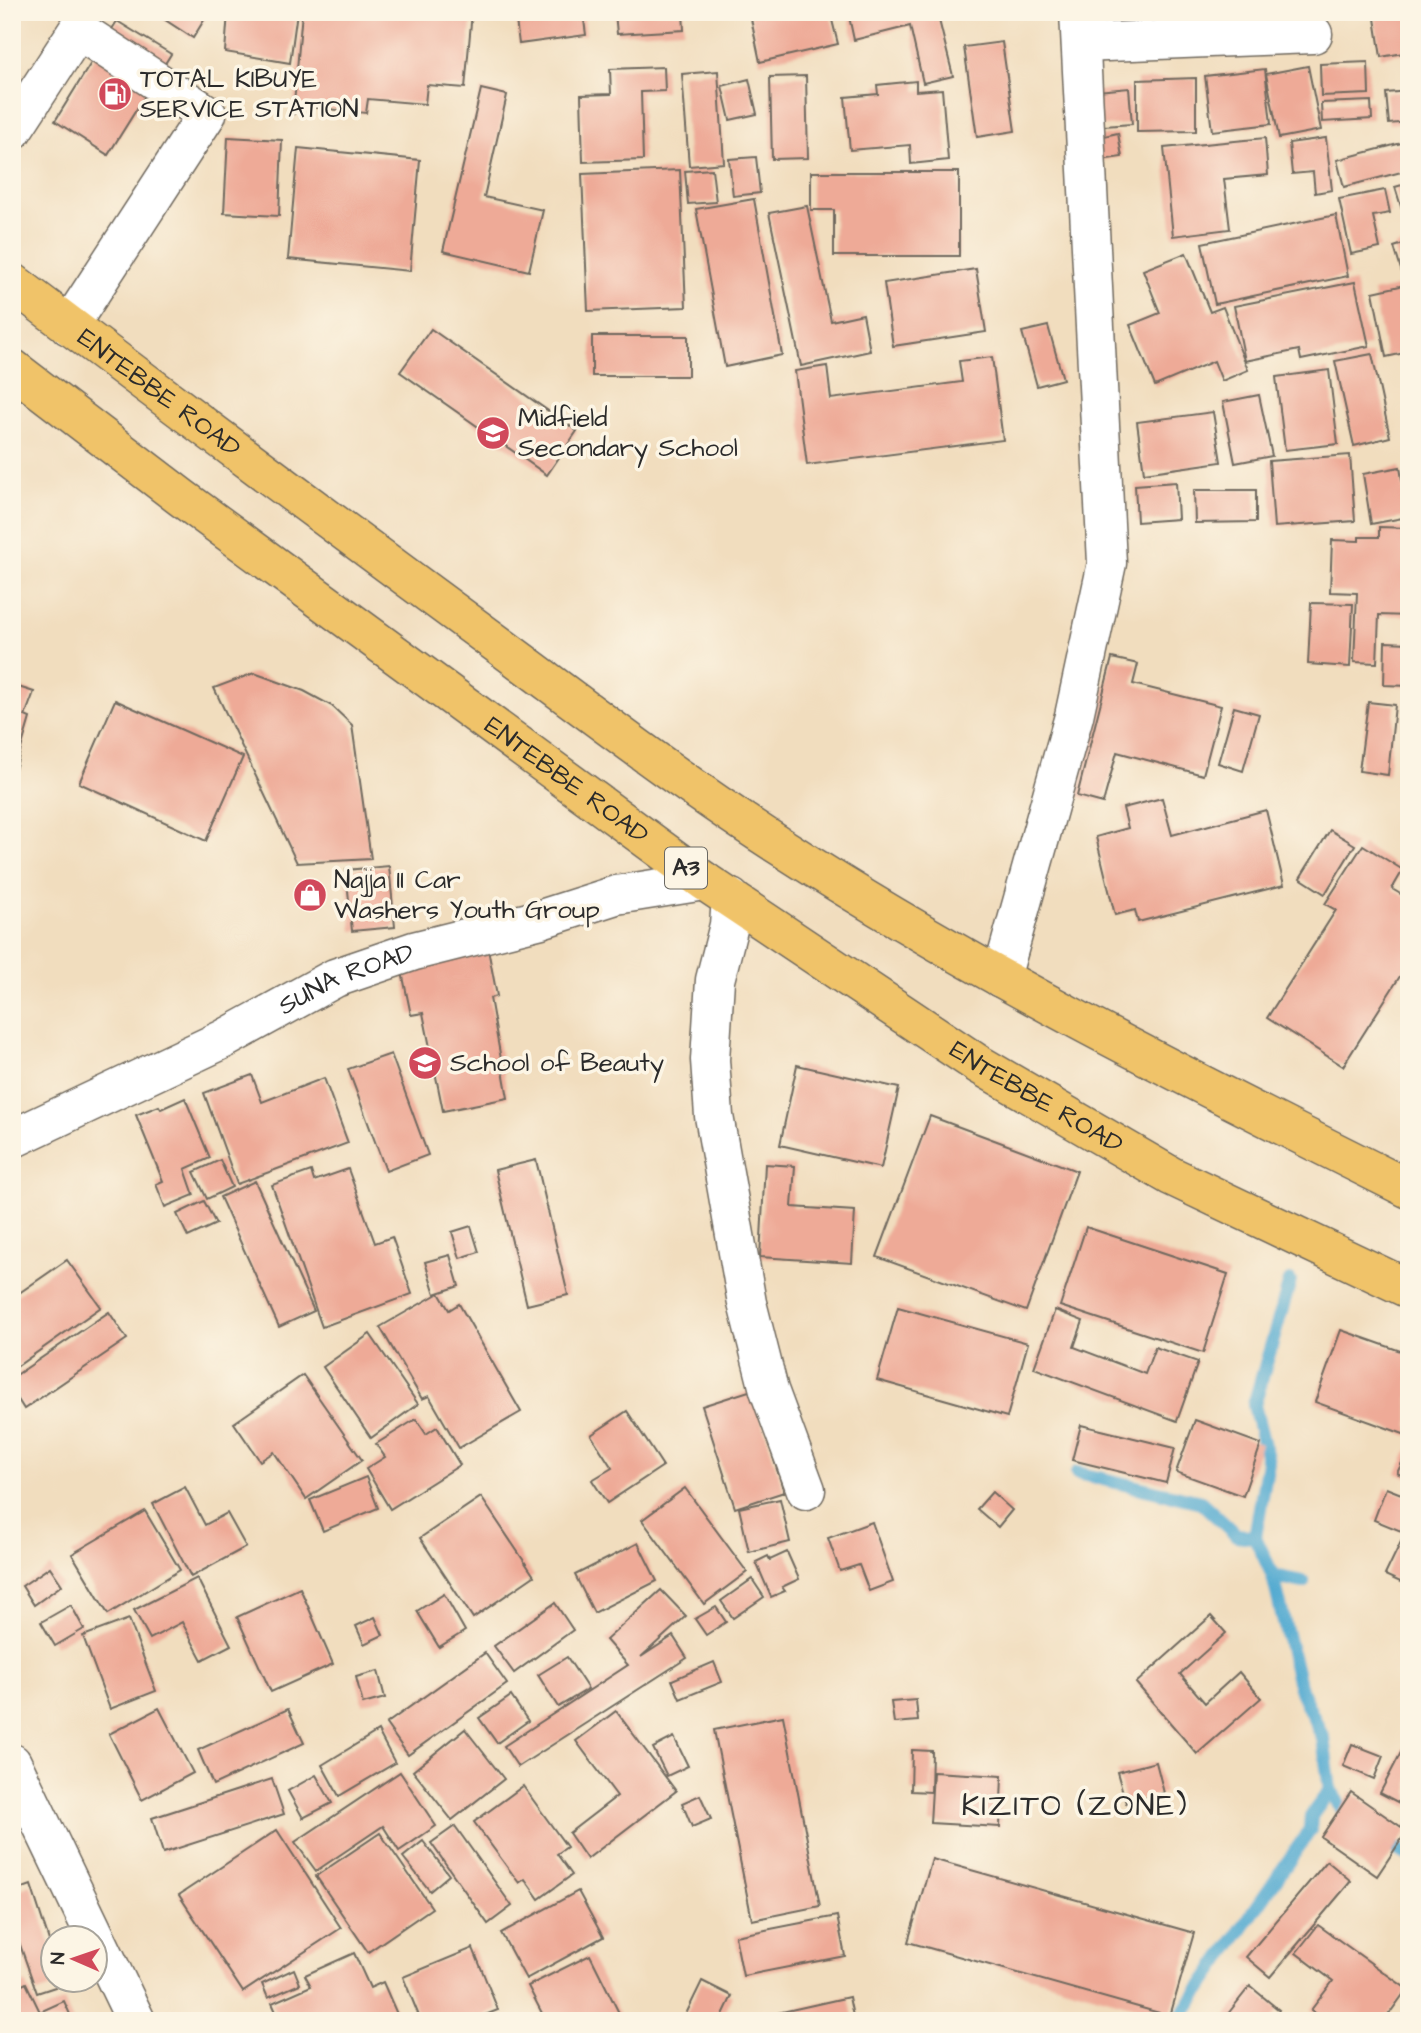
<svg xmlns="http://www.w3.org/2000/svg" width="1421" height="2033" viewBox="0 0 1421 2033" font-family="'Architects Daughter',sans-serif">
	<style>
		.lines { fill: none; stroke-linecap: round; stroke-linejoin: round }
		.stream { stroke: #54abd1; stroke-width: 14 }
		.building { fill: #eeaa97 }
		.minor-casing { stroke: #70695e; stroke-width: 41 }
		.major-casing { stroke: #70695e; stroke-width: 41 }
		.minor { stroke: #fff; stroke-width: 38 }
		.major { stroke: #f0c369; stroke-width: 38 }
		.labels { text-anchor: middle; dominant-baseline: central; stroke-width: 7; stroke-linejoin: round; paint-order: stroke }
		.shield { fill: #fcf5e5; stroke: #6a6863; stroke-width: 2 }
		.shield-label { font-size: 24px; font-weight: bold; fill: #2b2b2b }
		.poi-label { font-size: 26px; fill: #2b2b2b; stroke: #fcf5e5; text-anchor: start }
		.street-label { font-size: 26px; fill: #2b2b2b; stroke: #fcf5e5 }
		.quarter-label { font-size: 30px; letter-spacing: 2px; fill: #2b2b2b; stroke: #fcf5e5 }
	</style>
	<rect width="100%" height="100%" fill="#fcf5e5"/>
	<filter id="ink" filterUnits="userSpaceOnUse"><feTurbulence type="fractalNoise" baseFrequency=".0143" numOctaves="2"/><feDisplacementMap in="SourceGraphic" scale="14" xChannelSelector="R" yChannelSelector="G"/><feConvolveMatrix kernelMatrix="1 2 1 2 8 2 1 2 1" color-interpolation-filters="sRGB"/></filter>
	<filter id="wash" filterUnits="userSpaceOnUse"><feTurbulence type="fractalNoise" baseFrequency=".00686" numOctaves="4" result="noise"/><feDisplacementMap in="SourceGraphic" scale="28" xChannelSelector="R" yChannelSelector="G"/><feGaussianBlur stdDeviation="1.57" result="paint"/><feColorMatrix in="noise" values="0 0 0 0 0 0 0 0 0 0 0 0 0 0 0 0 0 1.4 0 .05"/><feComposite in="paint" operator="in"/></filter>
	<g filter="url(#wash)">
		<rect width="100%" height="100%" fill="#f1ddbe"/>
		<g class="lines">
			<g class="stream">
				<polyline points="1290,1281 1254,1405 1268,1462 1255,1537 1273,1576 1300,1689 1323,1738 1330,1790 1351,1823"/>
				<polyline points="1077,1473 1201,1502 1236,1535 1255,1537"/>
				<polyline points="1273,1576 1303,1582"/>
				<polyline points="1381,1840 1409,1856"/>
				<polyline points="1178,2021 1310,1830 1311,1816 1330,1790"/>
			</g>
		</g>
		<g id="blocks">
			<g class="building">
				<polygon points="153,12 209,12 193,38"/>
				<polygon points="228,12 297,12 290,63 225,52"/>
				<polygon points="302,12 472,12 465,88 427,85 425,104 368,99 366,113 299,106 293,115"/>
				<polygon points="515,12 583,12 586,35 519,44"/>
				<polygon points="615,12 683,12 684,30 617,34"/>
				<polygon points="759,12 830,12 838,44 760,62 750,14"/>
				<polygon points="848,12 937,12 953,76 923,83 910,26 854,40"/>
				<polygon points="1374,12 1409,12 1409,52 1381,57"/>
				<polygon points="117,21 171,54 108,155 55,121"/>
				<polygon points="1002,42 1015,131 977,137 964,47"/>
				<polygon points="1368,62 1369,94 1321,96 1320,64"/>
				<polygon points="1308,66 1321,130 1279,138 1266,74"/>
				<polygon points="664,67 665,91 641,92 643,160 583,162 581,95 611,94 610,69"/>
				<polygon points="1265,69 1271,124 1212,131 1205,76"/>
				<polygon points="718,71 724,163 689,166 682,74"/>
				<polygon points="806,76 808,158 772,159 770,77"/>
				<polygon points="1196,78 1196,131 1137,132 1137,80"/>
				<polygon points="749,79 757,114 730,120 722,86"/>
				<polygon points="916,81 916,91 942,89 948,160 911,164 910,145 850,150 845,97 878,94 877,85"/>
				<polygon points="1129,88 1132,124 1090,127 1087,92"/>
				<polygon points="481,89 507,95 484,197 543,210 529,271 443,251"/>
				<polygon points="1409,91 1409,122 1389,124 1386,93"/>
				<polygon points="1371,101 1372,119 1322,122 1321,103"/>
				<polygon points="1118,133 1122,157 1095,161 1090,139"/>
				<polygon points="228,137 282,140 279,216 224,213"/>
				<polygon points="1265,138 1268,175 1224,179 1230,229 1173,236 1164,148"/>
				<polygon points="1326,138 1332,190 1315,193 1313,172 1292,174 1289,143"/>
				<polygon points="1409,141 1409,170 1344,187 1337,160"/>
				<polygon points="298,148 420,160 410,271 288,259"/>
				<polygon points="756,157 760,193 733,196 729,159"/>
				<polygon points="712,169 716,202 688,204 685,171"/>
				<polygon points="680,170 686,307 588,311 582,174"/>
				<polygon points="811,172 959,172 959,256 834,256 834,210 811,210"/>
				<polygon points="1409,183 1409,211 1403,213 1395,187"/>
				<polygon points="1385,190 1390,213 1373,216 1380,248 1351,254 1339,199"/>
				<polygon points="754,199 782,355 725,367 696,209"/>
				<polygon points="807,206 831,321 863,314 870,351 801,366 769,213"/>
				<polygon points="1336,215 1348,276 1215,304 1202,243"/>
				<polygon points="1409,242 1409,274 1403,276 1394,247"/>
				<polygon points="1186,253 1210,312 1223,307 1248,370 1222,381 1214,361 1155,386 1130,325 1160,313 1143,270"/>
				<polygon points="976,269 986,332 893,346 884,283"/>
				<polygon points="1355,282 1369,346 1301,360 1299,350 1245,361 1234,306"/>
				<polygon points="1409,284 1409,352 1386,357 1373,292"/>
				<polygon points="1048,326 1063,379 1037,386 1022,332"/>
				<polygon points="431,329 577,431 547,475 400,372"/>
				<rect x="592" y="336" width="96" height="40"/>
				<polygon points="1372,354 1390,437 1354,446 1335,361"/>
				<polygon points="992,357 1003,440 807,465 795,371 827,366 831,399 962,382 959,361"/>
				<polygon points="1329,370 1338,444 1285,450 1276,377"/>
				<polygon points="1259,395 1272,456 1235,463 1223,402"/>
				<polygon points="1213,412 1221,462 1144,473 1137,422"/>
				<polygon points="1350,455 1355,521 1274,527 1269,461"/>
				<polygon points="1400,467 1408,517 1371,524 1363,474"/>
				<polygon points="1176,482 1178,519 1137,522 1135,485"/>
				<polygon points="1194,490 1256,490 1256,522 1195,523"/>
				<polygon points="1379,527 1409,528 1409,616 1379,615 1377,663 1354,662 1357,593 1330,592 1332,540 1359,541 1359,537 1379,537"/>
				<polygon points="1311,603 1353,604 1350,667 1308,664"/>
				<polygon points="1385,642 1409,643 1409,686 1384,685"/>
				<polygon points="1112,658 1138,664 1133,684 1221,706 1203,775 1117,752 1103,803 1077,796"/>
				<polygon points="254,673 304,691 332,706 352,725 371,859 297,863 214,688"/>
				<polygon points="12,685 34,692 25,716 30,718 13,776"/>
				<polygon points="115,700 243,757 206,841 79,783"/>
				<polygon points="1368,702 1395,705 1388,775 1359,771"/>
				<polygon points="1234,707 1259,714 1243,771 1218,763"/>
				<polygon points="1162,798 1172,835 1266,810 1284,885 1138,922 1135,910 1115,915 1096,837 1128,828 1123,808"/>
				<polygon points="1330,830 1355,845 1325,894 1300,878"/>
				<polygon points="1363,845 1403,870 1392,889 1409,899 1409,962 1343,1066 1267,1018 1336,910 1325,904"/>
				<polygon points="389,866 395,927 352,931 346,870"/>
				<polygon points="488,949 497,996 490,998 508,1098 443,1111 423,1013 411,1015 401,967"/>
				<polygon points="391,1054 428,1155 386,1171 348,1069"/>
				<polygon points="797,1065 899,1088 881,1168 780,1145"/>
				<polygon points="252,1075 262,1102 324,1078 348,1143 237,1184 204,1093"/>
				<polygon points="185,1098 210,1158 185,1169 194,1195 165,1207 156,1184 163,1181 136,1115 159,1106 161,1109"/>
				<polygon points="930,1116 1077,1171 1026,1311 877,1257"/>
				<polygon points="220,1160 232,1187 207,1199 194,1172"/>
				<polygon points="536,1160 568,1295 527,1305 495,1170"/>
				<polygon points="765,1164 795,1166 792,1207 855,1211 852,1263 760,1257"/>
				<polygon points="348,1169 375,1243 392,1237 412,1294 322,1327 272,1185 311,1171 314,1181"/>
				<polygon points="255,1181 314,1311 279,1327 220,1197"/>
				<polygon points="204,1201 216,1224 188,1237 177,1214"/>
				<polygon points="471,1226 479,1252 460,1258 452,1232"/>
				<polygon points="1086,1227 1228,1274 1203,1353 1060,1306"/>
				<polygon points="450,1255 459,1286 435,1294 425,1262"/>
				<polygon points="67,1260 101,1307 12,1370 12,1298"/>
				<polygon points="439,1293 449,1310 459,1304 521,1412 459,1448 429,1396 422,1399 380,1327"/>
				<polygon points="898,1307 1028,1343 1007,1417 877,1380"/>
				<polygon points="1055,1310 1083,1321 1074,1347 1145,1374 1155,1347 1198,1362 1177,1421 1034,1368"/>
				<polygon points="109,1312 127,1339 24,1409 12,1390 12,1378"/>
				<polygon points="1341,1330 1409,1354 1409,1436 1315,1402"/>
				<polygon points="370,1334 418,1404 371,1438 323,1367"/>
				<polygon points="303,1375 362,1460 306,1499 274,1452 260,1461 234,1423"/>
				<polygon points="752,1390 784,1492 735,1508 702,1406"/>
				<polygon points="627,1411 663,1466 607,1503 592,1480 612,1468 591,1435"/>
				<polygon points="416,1419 426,1434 437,1427 460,1465 390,1509 366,1469 385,1457 376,1444"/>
				<polygon points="1195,1420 1261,1444 1243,1496 1176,1472"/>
				<polygon points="1081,1425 1175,1448 1166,1483 1072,1460"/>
				<polygon points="1409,1448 1409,1479 1397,1473"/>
				<polygon points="366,1477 378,1508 323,1531 310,1500"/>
				<polygon points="185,1487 205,1525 227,1513 246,1547 191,1577 153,1504"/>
				<polygon points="685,1488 747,1572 704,1604 642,1520"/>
				<polygon points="1386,1488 1409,1497 1409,1509 1401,1531 1374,1520"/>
				<polygon points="992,1492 1012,1510 998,1527 977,1509"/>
				<polygon points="481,1497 534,1576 473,1618 420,1538"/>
				<polygon points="780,1499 790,1542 749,1552 739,1508"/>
				<polygon points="145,1511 180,1570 108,1614 72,1554"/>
				<polygon points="872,1522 893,1582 869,1591 859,1565 840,1571 828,1538"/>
				<polygon points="1409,1525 1409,1586 1385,1575"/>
				<polygon points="638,1543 657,1581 594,1613 575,1575"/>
				<polygon points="787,1552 799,1579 782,1587 785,1591 771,1597 756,1562 768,1556 770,1560"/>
				<polygon points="50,1567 62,1585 34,1605 22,1586"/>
				<polygon points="197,1578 231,1645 202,1660 182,1622 150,1639 134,1610"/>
				<polygon points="752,1579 764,1597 733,1618 721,1601"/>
				<polygon points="300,1588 333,1664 271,1692 237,1617"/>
				<polygon points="661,1590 686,1616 641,1657 673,1636 687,1658 518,1767 504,1746 628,1665 606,1640"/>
				<polygon points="444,1594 465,1631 439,1647 417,1611"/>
				<polygon points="555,1603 573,1630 514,1673 494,1646"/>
				<polygon points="71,1605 84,1629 55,1646 41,1622"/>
				<polygon points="716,1607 726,1622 706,1635 695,1619"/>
				<polygon points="1211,1616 1226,1633 1180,1674 1205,1703 1239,1672 1261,1698 1197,1754 1136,1683"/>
				<polygon points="375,1617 383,1635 364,1644 356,1626"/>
				<polygon points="129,1619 156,1691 110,1709 83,1636"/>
				<polygon points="485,1653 507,1684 408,1755 386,1724"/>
				<polygon points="567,1657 588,1689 558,1707 538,1675"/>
				<polygon points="714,1662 722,1682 680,1699 672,1680"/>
				<polygon points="378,1671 385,1698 363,1704 356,1677"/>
				<polygon points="511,1696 528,1721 497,1743 479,1718"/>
				<polygon points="916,1700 918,1721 894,1723 891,1702"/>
				<polygon points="159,1708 193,1773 142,1800 109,1734"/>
				<polygon points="288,1709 304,1743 213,1785 198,1750"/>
				<polygon points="616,1711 676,1791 587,1859 569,1833 617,1796 576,1741"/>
				<polygon points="783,1716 820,1906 752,1920 714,1730"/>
				<polygon points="465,1729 504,1779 452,1820 413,1771"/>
				<polygon points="378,1731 395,1763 339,1796 322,1765"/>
				<polygon points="674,1737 688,1766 667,1776 653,1748"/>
				<polygon points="1409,1737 1409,1808 1380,1793"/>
				<polygon points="1352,1744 1383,1756 1374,1779 1343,1766"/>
				<polygon points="912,1750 932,1751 931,1792 911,1791"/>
				<polygon points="1156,1762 1164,1793 1126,1803 1117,1772"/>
				<polygon points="400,1772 436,1826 399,1851 383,1826 316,1871 295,1842"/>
				<polygon points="933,1772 1002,1776 1000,1827 930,1823"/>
				<polygon points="316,1775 332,1803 303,1818 288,1791"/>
				<polygon points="272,1779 284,1814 163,1853 152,1818"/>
				<polygon points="523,1786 567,1847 557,1854 572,1875 539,1899 525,1879 519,1883 474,1822"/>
				<polygon points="1351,1792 1407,1831 1377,1876 1321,1837"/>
				<polygon points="700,1795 711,1819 692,1827 682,1803"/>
				<polygon points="455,1826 512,1906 488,1924 431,1843"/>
				<polygon points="277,1830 341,1928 243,1992 179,1895"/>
				<polygon points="380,1833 432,1908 368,1952 316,1876"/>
				<polygon points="423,1841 449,1875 430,1891 403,1857"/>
				<polygon points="932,1859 1194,1933 1170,2016 908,1942"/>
				<polygon points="1327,1861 1351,1881 1270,1977 1246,1957"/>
				<polygon points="31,1885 52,1950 52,1980 63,1980 64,1984 37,1993 12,1922 12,1892"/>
				<polygon points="578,1891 603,1937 526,1979 501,1933"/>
				<polygon points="837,1916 845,1956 743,1976 735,1936"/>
				<polygon points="1318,1925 1407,1989 1384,2021 1326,2021 1311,2010 1333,1981 1296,1953"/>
				<polygon points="473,1948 498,2010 470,2021 421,2021 403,1977"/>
				<polygon points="354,1953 370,1988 383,1982 400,2021 280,2021 272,2003 311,1986 305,1975"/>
				<polygon points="590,1955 623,2021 546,2021 528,1986"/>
				<polygon points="294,1969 300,1984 268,1998 262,1984"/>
				<polygon points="702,1981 732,1996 720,2021 695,2021 685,2016"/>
				<polygon points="26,1983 40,2012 64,2001 73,2021 12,2021 12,1990"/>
				<polygon points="1250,1986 1279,2010 1271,2021 1234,2021 1227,2015"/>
				<polygon points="849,1997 854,2021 775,2021 773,2014"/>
			</g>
		</g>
	</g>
	<g filter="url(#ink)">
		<use href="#blocks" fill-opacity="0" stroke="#70695e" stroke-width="2"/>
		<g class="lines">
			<g class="minor-casing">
				<g id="minor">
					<polyline points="1081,43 1313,34"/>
					<polyline points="12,131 78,30 207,114 69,326"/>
					<polyline points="731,898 729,925 715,980 710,1060 714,1116 747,1303 769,1390 806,1490"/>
					<polyline points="1001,978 1074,716 1107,563 1079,12"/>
					<path id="s1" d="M12 1139 224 1039 335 978 414 951 541 919 616 895 704 881"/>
					<polyline points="12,1763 136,2021"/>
				</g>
			</g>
			<g class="major-casing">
				<g id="major">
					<path id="s2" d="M12 282C173 404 334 524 496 643 591 713 684 785 783 848 983 977 1197 1083 1409 1189"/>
					<path id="s3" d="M12 368 182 498 704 881 978 1064 1171 1176 1409 1289"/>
				</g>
			</g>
			<use href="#minor" class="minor"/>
			<use href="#major" class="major"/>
		</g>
	</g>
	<defs>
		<g id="fuel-disc" transform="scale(1.75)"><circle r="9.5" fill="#d1495b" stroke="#fcf5e5"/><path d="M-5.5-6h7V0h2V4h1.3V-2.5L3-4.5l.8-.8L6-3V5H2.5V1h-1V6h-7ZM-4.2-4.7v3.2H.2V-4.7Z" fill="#fff"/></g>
		<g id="school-disc" transform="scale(1.75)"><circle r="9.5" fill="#d1495b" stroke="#fcf5e5"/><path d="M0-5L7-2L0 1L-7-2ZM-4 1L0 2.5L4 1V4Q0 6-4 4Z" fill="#fff"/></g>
		<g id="shop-disc" transform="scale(1.75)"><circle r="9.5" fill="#d1495b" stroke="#fcf5e5"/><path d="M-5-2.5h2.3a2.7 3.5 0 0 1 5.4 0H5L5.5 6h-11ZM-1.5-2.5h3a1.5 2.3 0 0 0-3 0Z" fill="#fff"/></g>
	</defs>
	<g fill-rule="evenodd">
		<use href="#fuel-disc" x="115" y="94"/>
		<use href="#school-disc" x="493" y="433"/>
		<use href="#shop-disc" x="310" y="895"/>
		<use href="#school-disc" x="425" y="1063"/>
	</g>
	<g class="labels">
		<rect class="shield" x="665" y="847.5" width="42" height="41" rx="5"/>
		<g class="shield-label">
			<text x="686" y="868">A3</text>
		</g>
		<g class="poi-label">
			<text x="140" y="79">TOTAL KIBUYE<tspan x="140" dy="30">SERVICE STATION</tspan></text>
			<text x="518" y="418">Midfield<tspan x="518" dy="30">Secondary School</tspan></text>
			<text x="334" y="880">Najja II Car<tspan x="334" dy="30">Washers Youth Group</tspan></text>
			<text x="450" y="1063">School of Beauty</text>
		</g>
		<g class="street-label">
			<text stroke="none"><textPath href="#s2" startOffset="184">ENTEBBE ROAD</textPath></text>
			<text stroke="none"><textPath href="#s3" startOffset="691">ENTEBBE ROAD</textPath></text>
			<text stroke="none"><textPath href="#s1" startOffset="371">SUNA ROAD</textPath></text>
			<text stroke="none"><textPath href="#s3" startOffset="1258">ENTEBBE ROAD</textPath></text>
		</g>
		<g class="quarter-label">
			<text x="1075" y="1806">KIZITO (ZONE)</text>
		</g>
	</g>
	<rect width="1421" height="2033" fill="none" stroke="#fcf5e5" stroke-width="42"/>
	<g transform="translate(74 1959) rotate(272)"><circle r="33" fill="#fcf5e5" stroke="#a8a49b" stroke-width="2"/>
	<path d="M0-5L12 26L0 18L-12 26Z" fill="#d1495b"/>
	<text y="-10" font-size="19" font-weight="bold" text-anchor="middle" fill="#2b2b2b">N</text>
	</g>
</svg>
